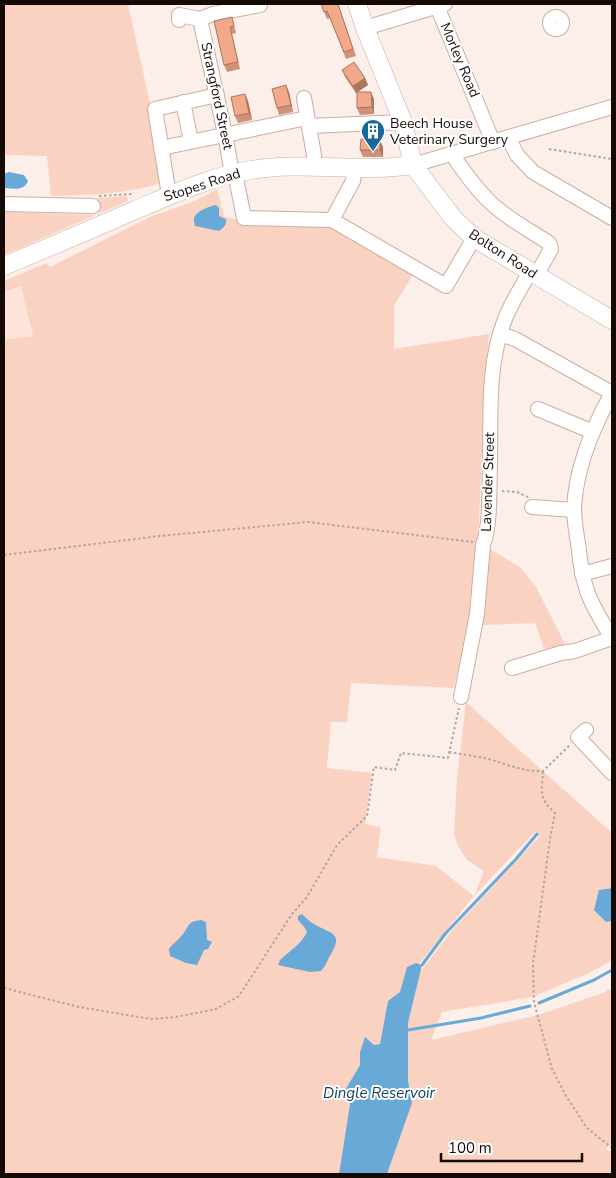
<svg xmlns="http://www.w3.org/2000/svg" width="616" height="1178" viewBox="0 0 616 1178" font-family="'Nunito Sans',sans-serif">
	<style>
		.built { fill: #fde4da }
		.green { fill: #fad2c1; fill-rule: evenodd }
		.water { fill: #69a9d8 }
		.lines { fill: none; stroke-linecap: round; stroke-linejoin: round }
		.stream { stroke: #69a9d8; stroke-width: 3 }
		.minor-casing { stroke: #cdad9f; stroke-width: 16 }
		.major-casing { stroke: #cdad9f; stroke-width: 19 }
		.path { stroke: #b3a6a1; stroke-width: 2; stroke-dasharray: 2.5 2.5; stroke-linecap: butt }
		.minor { stroke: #fff; stroke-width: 14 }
		.major { stroke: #fff; stroke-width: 18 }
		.wall { fill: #cf9177 }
		.shaded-wall { fill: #a97661 }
		.building { fill: #f1a98a; stroke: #a97661 }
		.labels { text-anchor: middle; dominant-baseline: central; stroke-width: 4; stroke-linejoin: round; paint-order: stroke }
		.street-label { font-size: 14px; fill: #150a06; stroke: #fff }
		.poi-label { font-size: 14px; fill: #150a06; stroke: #fff; text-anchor: start }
		.water-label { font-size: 15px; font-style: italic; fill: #0a3e5d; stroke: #fff }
	</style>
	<rect width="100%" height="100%" fill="#fceee9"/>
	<polygon class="built" points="21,285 33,336 4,340 4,292"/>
	<g class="green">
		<path d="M4 4H128L153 117 165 182C128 194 90 195 51 196L47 156 4 155Z"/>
		<path d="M217 189 224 216 240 221 331 223 415 271 394 306V349L489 334 486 367 478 539 473 610 456 677 454 688 351 683 347 722H331L327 768 372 773 365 824 381 827 377 857 436 866 474 896 484 871 467 860 458 846 454 835 457 779 466 702 612 833V888L599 890 606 922 612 921V960L589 973 532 997 442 1012 431 1040 538 1015 603 993 612 988V1142L606 1149 612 1152V1174H387L412 1103 408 1080V1023L420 972 454 928 538 838 539 833 536 831 474 896 419 964 416 963 407 969 400 992 388 1001 380 1045H374L365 1038 360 1052V1065L344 1092 350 1104 339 1174H4V340L33 336 21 286 4 292V281L46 263 50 267 152 216 195 201ZM212 206 219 211V216L226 219 194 218 196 214Z"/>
		<polygon points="127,196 128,201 4,255 4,212 99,215 98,198"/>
		<polygon points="488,548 520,567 536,587 566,646 544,649 535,623 479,625"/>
	</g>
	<g class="water">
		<path d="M9 172 24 175 28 181C24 191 14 189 5 188L4 174Z"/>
		<path d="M216 205 219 208V216L226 219C227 225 223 228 219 231L195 226C194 224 194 221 194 218 196 211 210 206 216 205Z"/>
		<polygon points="612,888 612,921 606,922 594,910 599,890"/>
		<path d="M302 914C306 918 310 922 314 924 330 934 344 932 331 954 327 960 326 966 321 971L310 972 278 965 280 960C289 951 301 945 307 932L305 928 298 920V916Z"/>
		<path d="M201 920 206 922 207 940 212 942 208 949 204 950 197 965 186 963 170 956 169 949C173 943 179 940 183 934 190 925 187 922 201 920Z"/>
		<polygon points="416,963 422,965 408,1023 408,1080 412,1103 387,1174 339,1174 350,1104 344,1092 360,1065 360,1052 365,1037 374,1045 380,1044 388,1001 400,992 407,967"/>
	</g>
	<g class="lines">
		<g class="stream">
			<polyline points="422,965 445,934 516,859 537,834"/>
			<polyline points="539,1003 594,980 612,970"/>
			<polyline points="408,1030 481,1018 530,1006"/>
		</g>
		<g class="minor-casing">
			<g id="minor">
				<polyline points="437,6 493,142"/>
				<circle cx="556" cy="23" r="6"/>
				<polyline points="200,19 225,134 232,174"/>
				<polyline points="179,20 179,15 200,19 213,14 260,5"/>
				<polyline points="365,28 445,4"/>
				<polyline points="304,98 314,155 314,166"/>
				<polyline points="183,102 191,141"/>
				<polyline points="309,126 403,122"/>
				<polyline points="508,137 517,155 533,172 612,218"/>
				<polyline points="161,148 307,118"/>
				<path d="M452 154C464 172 476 189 491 203 508 219 529 230 549 243L551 249 536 276"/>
				<polyline points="413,165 612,107"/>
				<polyline points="235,173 244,218 332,220 446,286 474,238"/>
				<polyline points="169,195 155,109 217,95"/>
				<polyline points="4,204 93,206"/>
				<polyline points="332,220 353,181 355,167"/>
				<polyline points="500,334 515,339 612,393"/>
				<path d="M612 393C593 427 576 468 574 508 574 522 577 536 579 550 580 564 583 578 587 591 593 608 603 623 612 638"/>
				<polyline points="538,409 593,432"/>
				<polyline points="532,507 574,510"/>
				<polyline points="582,574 612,566"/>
				<polyline points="512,668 561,653 575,651 612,638"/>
				<path d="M461 697 477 614 483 545C491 525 489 484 490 462 491 415 487 364 505 319 511 303 521 288 530 272"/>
				<polyline points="586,730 578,737 612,773"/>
			</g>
		</g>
		<g class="major-casing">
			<g id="major">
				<polyline points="357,4 365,28 403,122 413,165 453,218 474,238 612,320"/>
				<path d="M4 266C47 248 90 230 133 211 171 195 209 177 251 170 305 161 359 173 413 165"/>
			</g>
		</g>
		<g class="path">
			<polyline points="549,149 612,159"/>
			<polyline points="99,196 131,194 132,197"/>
			<polyline points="502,491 517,492 528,497"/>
			<polyline points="4,555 160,536 308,522 473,542"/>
			<path d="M449 752C461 754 473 756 485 758 504 763 522 772 543 771L571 744"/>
			<path d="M543 771C542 792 538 798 555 813L550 839 533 964 534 1002 552 1069 566 1096 587 1128 612 1148"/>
			<polyline points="4,988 79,1007 151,1019 176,1017 216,1009 239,996 292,914 307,897 337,845 367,816 374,767 395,770 401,753 448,758 459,708"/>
		</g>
		<use href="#minor" class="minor"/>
		<use href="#major" class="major"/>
	</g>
	<g class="wall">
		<polygon points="321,4 338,4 356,56 346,59 330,18 327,19"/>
		<polygon points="232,17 236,33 232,34 240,69 227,72 224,65"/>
		<polygon points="342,70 365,78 368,85 357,92 374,99 374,114 360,115 357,108 357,92 356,93 345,77"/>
		<polygon points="289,92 293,112 279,115 277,108"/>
		<polygon points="245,94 248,101 252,120 238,123 235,116"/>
		<polygon points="383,147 383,157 363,157 360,150"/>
	</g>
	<g class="shaded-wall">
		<polygon points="365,78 368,85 356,93 353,86"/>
		<polygon points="286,85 289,92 293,112 291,105"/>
		<polygon points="371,92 374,99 374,114 372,107"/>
		<polygon points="245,94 248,101 252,120 249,113"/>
		<polygon points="380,140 383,147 383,157 380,150"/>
	</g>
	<g class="building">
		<polygon points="321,4 338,4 353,49 344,52 327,11 324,12"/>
		<polygon points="232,17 234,26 230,27 238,62 224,65 214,21"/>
		<polygon points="354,62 365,78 353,86 342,70"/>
		<polygon points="286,85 291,105 277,108 272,89"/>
		<polygon points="357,92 371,92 372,107 357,108"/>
		<polygon points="245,94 249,113 235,116 231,97"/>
		<polygon points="361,139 380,140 380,150 360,150"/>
	</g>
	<defs>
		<g id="building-pin" transform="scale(1.25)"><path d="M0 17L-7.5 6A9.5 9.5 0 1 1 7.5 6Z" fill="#156899" stroke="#fff"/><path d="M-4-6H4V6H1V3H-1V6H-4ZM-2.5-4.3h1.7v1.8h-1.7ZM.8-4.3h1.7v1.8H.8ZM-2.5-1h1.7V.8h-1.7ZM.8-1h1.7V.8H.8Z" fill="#fff"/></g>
	</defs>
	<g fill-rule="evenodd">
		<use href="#building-pin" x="373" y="131"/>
	</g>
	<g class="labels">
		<g class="street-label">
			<text transform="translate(460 60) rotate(67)">Morley Road</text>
			<text transform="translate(217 96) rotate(78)">Strangford Street</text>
			<text transform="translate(202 185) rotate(-18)">Stopes Road</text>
			<text transform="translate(503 254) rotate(33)">Bolton Road</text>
			<text transform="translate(488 482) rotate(-88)">Lavender Street</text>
		</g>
		<g class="poi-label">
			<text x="390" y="123">Beech House<tspan x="390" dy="16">Veterinary Surgery</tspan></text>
		</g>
		<g class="water-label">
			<text x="379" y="1093">Dingle Reservoir</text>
		</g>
	</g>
	<rect width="616" height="1178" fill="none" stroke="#150a06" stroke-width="10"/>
	<path d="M441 1153v8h141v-8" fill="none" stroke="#150a06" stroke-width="2.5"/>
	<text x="448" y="1153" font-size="15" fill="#150a06" stroke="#ffffff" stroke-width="4" paint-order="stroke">100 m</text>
</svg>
